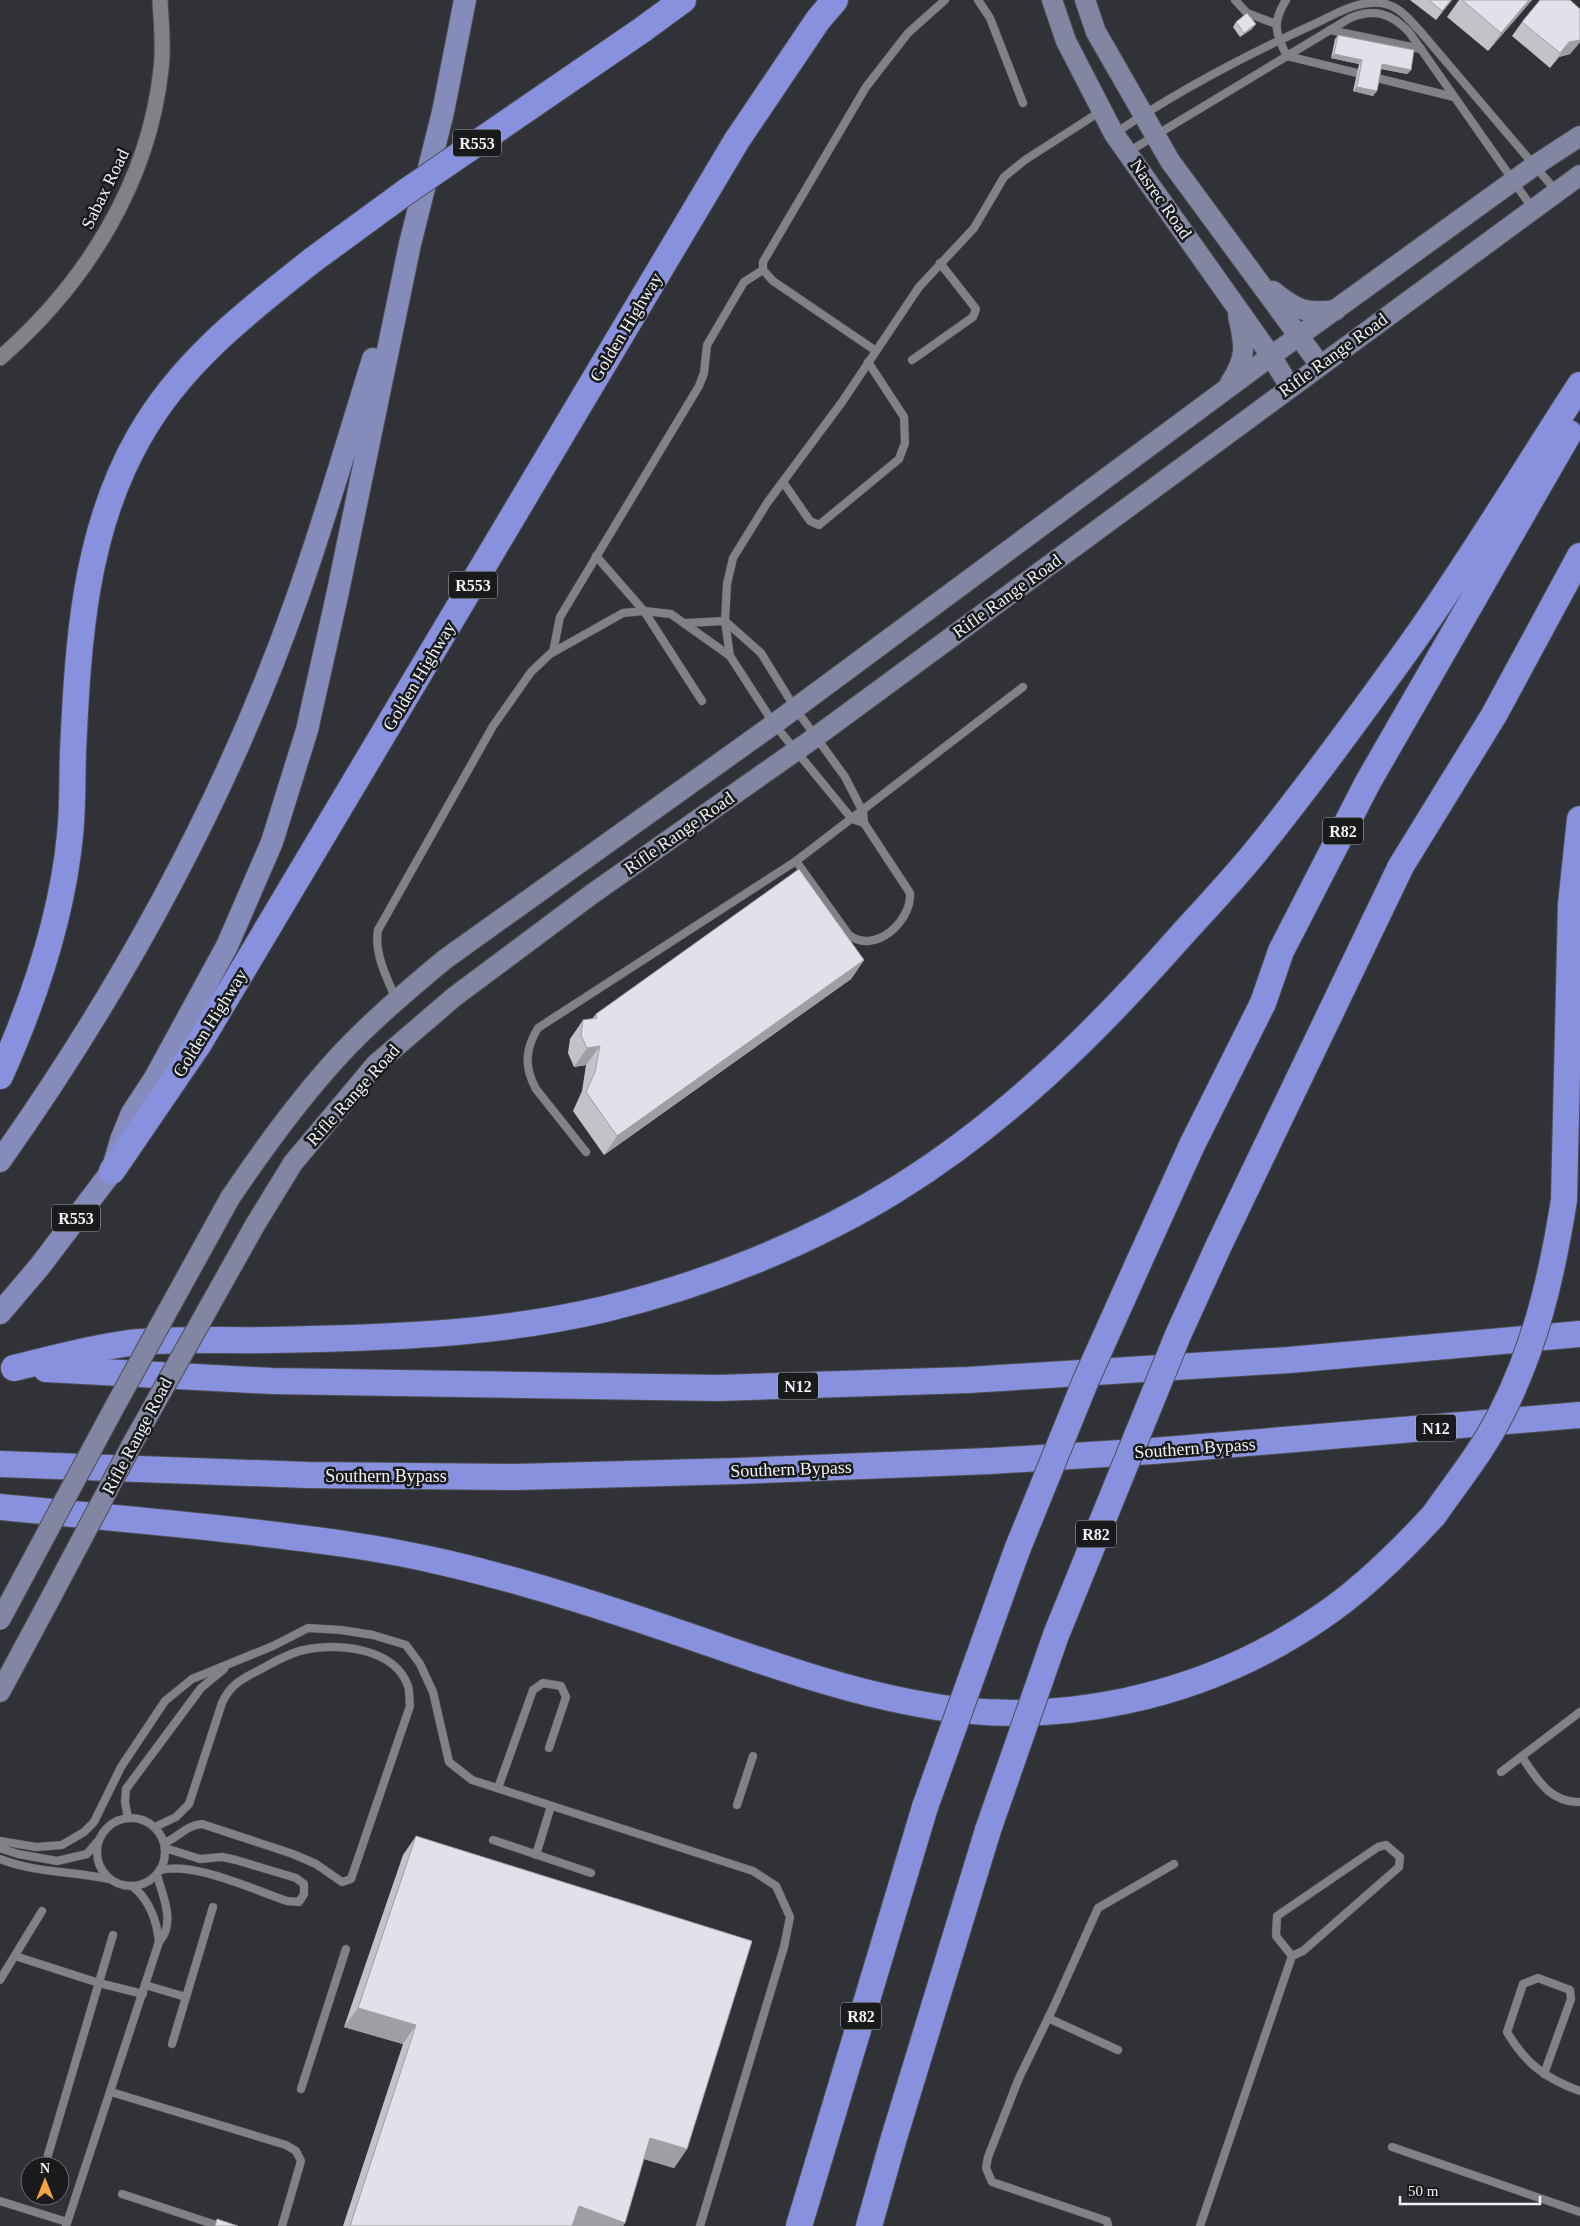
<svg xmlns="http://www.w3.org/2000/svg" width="1580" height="2226" viewBox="0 0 1580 2226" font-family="'Times New Roman',serif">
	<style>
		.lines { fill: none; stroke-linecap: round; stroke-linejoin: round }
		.lane-casing { stroke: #4c4d52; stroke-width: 9 }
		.street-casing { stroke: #4c4d52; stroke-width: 17 }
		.secondary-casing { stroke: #4c4d52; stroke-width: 22 }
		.primary-casing { stroke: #4c4d52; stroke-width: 24 }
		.highway-casing { stroke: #4c4d52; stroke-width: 28 }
		.lane { stroke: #818288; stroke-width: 8 }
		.street { stroke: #818288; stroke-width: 15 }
		.secondary { stroke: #8386a2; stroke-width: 20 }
		.primary { stroke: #858bbb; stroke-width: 22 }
		.highway { stroke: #8791dd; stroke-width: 26 }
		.secondary-bridge-casing { stroke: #4c4d52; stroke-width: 22; stroke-linecap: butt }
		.highway-bridge-casing { stroke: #4c4d52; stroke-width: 28; stroke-linecap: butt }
		.secondary-bridge { stroke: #8386a2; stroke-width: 20 }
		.highway-bridge { stroke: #8791dd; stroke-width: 26 }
		.wall { fill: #c2c2c8 }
		.shaded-wall { fill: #9e9ea3 }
		.building { fill: #e1e2e9; stroke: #9e9ea3 }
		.labels { text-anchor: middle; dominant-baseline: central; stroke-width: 5; stroke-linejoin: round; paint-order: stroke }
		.shield { fill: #191a1c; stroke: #b0b0b4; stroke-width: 1 }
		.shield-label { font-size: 16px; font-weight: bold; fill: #f0f1f5 }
		.street-label { font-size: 18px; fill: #f0f1f5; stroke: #191a1c }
	</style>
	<rect width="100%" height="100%" fill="#303237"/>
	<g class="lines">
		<g class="lane-casing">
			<g id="lane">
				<polyline points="978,0 990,18 1023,103"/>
				<polyline points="1235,0 1247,13 1276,24"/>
				<path d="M1286 0C1272 22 1275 33 1287 56L1357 73"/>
				<polyline points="1330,30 1421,49"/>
				<polyline points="1377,78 1454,97"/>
				<path d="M1114 134C1176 92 1242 57 1310 26 1333 16 1355 0 1381 3 1398 5 1409 19 1420 31L1557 192"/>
				<path d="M1128 152 1350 18C1374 8 1391 13 1409 32L1533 209"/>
				<polyline points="876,351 773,281 763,270 763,262 866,87 908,33 945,0"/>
				<polyline points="912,360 973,317 976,309 940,263"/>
				<polyline points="783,482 810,521 819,525 899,459 905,443 904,417 868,362"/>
				<polyline points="596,556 644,611 702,701"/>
				<path d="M725 621 761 653 795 708 845 777 863 812 864 823 910 893C912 921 875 955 849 935L796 861"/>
				<polyline points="685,623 725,621"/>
				<polyline points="553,652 560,617 699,386 704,373 707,345 744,282 763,270"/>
				<polyline points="864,823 852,819 774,724 730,656 725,621 727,584 733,558 767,503 842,402 919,287 974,228 1004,177 1025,160 1101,111"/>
				<path d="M396 999C387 978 374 954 378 930L493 726 531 672 550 654 623 613 644 611 671 614 730 656"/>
				<path d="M586 1152 536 1089C524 1067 525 1049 538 1028L796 861 1023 687"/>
				<path d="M1522 1757C1537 1779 1550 1803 1580 1802"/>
				<polyline points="1501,1772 1580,1712"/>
				<polyline points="498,1788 533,1690 543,1683 561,1686 566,1697 549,1748"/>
				<polyline points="737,1805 753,1756"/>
				<circle cx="131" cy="1852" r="34"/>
				<polyline points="128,1818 125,1802 126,1789 201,1688 224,1669"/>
				<path d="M155 1827 176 1817 189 1804 222 1703C231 1683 243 1679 261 1669 274 1662 289 1653 304 1650 337 1642 395 1648 408 1686 410 1692 409 1700 410 1706L351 1879 342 1882 316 1864 293 1854 202 1824C186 1825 178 1838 164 1843"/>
				<polyline points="493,1840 591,1873"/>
				<polyline points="0,1841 36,1847 62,1845 84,1832 94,1822 121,1767 165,1701 192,1679 273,1646 308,1628 341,1630 373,1635 406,1645 420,1664 433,1692 449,1762 472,1780 753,1871 776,1886 790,1917 784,1947 700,2226"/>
				<polyline points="0,1848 18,1854 57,1861 87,1854 97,1842"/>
				<polyline points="536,1855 551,1806"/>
				<path d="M0 1859C35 1873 73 1871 109 1879"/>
				<path d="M160 1870C196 1862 251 1889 287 1901L299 1902 304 1894V1884L296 1878 236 1860 222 1857 200 1859 165 1848"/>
				<path d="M132 1886C149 1899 157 1921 159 1942"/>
				<polyline points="15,1956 99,1983 143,1994"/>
				<polyline points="0,1980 42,1911"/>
				<polyline points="145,1985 186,1997"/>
				<polyline points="1048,2018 1118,2050"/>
				<polyline points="172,2044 213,1907"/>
				<path d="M1544 2074 1571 1999 1570 1990 1538 1978 1523 1984 1507 2032C1525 2063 1546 2079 1580 2091"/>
				<polyline points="301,2089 346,1949"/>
				<polyline points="111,2092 286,2145 296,2151 301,2161 282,2226"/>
				<polyline points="1392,2147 1580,2212"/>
				<polyline points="48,2155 113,1935"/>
				<polyline points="122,2194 219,2226"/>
				<polyline points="0,2201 67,2222"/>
				<path d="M66 2226 159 1942C176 1923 163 1897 157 1875"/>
				<polyline points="1108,2226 1107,2221 992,2182 986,2168 988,2157 1019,2078 1054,2006 1098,1908 1174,1864"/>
				<polyline points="1200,2226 1292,1956 1303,1951 1399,1867 1400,1857 1386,1845 1378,1847 1277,1916 1276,1936 1292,1956"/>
			</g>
		</g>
		<g class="street-casing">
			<path id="street" d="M0 358C85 284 149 183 161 69 164 46 161 22 160 0"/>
		</g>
		<g class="secondary-casing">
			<g id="secondary">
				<polyline points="1052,0 1066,41 1114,134 1271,356 1290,387"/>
				<polyline points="1085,0 1096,32 1170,161 1320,365"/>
				<path d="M1273 291C1296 310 1306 314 1336 310"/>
				<path d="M1230 383C1247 358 1245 345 1238 316"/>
				<path d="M230 1198C263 1149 297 1102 337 1058 369 1023 407 991 444 960L774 724 1271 356 1534 166 1580 136"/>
				<polyline points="255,1225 293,1163 376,1064 454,997 592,894 817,736 1580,175"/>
				<polyline points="0,1692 49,1601"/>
			</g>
		</g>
		<g class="primary-casing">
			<g id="primary">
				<path d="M0 1161C123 987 226 799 297 598 325 519 348 439 373 359"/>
				<polyline points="0,1313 40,1266 112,1171 121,1140 132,1113 155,1078 227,946 272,842 307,730 337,596 410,244 443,112 465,0"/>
			</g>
		</g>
		<g class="highway-casing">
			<g id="highway">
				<polyline points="642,30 683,0"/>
				<path d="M0 1076C34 1000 62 919 70 835 73 808 72 780 73 752 78 644 84 533 139 437 181 362 248 311 314 259"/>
				<polyline points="112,1171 198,1045 737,140 818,20 835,0"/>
				<polyline points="1564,1200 1571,904 1580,819"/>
				<polyline points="1219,1245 1401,866 1494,715 1580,556"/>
				<polyline points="1138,1264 1192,1145 1263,1003 1281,951 1368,782 1569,433"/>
				<path d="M14 1368C52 1359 91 1348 130 1343 176 1338 223 1341 269 1340 381 1338 495 1335 605 1309 705 1285 810 1243 897 1189 1005 1122 1095 1033 1178 939 1205 909 1232 881 1257 850 1311 783 1362 713 1412 643 1471 560 1524 471 1580 385"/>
				<polyline points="46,1369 272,1381 718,1388 968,1380 1289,1360 1580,1334"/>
				<polyline points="0,1464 307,1475 516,1477 738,1471 990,1461 1153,1451 1580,1415"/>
				<path d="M0 1507C81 1515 162 1522 243 1531 311 1539 379 1547 446 1563 536 1584 622 1613 709 1643 776 1666 844 1690 914 1703 1053 1731 1204 1698 1321 1617 1363 1589 1400 1552 1434 1515"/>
				<polyline points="799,2226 925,1807"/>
				<polyline points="869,2226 893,2141 988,1830"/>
			</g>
		</g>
		<use href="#lane" class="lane"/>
		<use href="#street" class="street"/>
		<use href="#secondary" class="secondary"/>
		<use href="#primary" class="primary"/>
		<use href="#highway" class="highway"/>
		<g class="secondary-bridge-casing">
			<g id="secondary-bridge">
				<polyline points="49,1601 131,1446 255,1225"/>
				<polyline points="0,1620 114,1408 230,1198"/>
			</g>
		</g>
		<g class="highway-bridge-casing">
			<g id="highway-bridge">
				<polyline points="314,259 407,191 642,30"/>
				<path d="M1434 1515C1457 1482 1483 1450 1501 1414 1536 1345 1552 1276 1564 1200"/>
				<polyline points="925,1807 1017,1550 1086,1380 1138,1264"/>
				<polyline points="988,1830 1056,1635 1178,1335 1219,1245"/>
			</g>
		</g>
		<use href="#secondary-bridge" class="secondary-bridge"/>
		<use href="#highway-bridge" class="highway-bridge"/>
	</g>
	<g class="wall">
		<polygon points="1410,0 1452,0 1436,20"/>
		<polygon points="1459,0 1532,0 1488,51 1447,17"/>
		<polygon points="1580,9 1580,42 1570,54 1559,57 1550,68 1512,36 1522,22"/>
		<polygon points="1236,22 1252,29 1240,37 1233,27"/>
		<polygon points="1338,35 1411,70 1407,74 1381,69 1373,96 1353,91 1359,64 1331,58 1335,39"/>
		<polygon points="864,960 851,979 604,1155 573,1111 582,1091 586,1065 574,1067 568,1053 570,1039 583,1020 592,1019 596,1014"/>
		<polygon points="416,1836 687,2149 674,2168 644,2159 625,2223 623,2226 343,2226 403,2044 344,2027 403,1855"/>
	</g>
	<g class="shaded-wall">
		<polygon points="1451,0 1452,0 1436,20 1442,11"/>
		<polygon points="1529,0 1532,0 1488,51 1501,33"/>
		<polygon points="1256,24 1252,29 1240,37 1244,33"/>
		<polygon points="1580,40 1580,42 1570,54 1559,57 1550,68 1569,42"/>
		<polygon points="1334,54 1362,60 1359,64 1331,58"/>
		<polygon points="1382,64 1411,70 1407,74 1379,68"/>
		<polygon points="1357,87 1377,91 1373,96 1353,91"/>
		<polygon points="864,960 851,979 604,1155 617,1136"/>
		<polygon points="600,1046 586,1065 574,1067 587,1048"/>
		<polygon points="358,2008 416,2025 403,2044 344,2027"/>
		<polygon points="650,2138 687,2149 674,2168 637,2157"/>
		<polygon points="579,2206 625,2223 623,2226 570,2226"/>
	</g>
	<g class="building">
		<polygon points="1429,0 1451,0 1442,11"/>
		<polygon points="1462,0 1529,0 1501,33"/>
		<polygon points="1540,0 1570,0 1580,9 1580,40 1569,42 1560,53 1522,22"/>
		<polygon points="1247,13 1256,24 1244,33 1236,22"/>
		<polygon points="1338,35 1414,50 1411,70 1382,64 1377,91 1357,87 1362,60 1334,54"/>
		<polygon points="799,869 864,960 617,1136 586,1092 595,1072 600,1046 587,1048 581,1035 583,1020 597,1018 596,1014"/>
		<polygon points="416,1836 752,1941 687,2149 650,2138 625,2223 579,2206 572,2226 350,2226 416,2025 358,2008"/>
		<polygon points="217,2219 238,2226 215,2226"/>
	</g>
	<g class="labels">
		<g class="shield">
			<rect x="453" y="129.5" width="48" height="27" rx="4"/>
			<rect x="449" y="571.5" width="48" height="27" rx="4"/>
			<rect x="1323" y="817.5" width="40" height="27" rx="4"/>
			<rect x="52" y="1204.5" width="48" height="27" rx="4"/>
			<rect x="778" y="1372.5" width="40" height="27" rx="4"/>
			<rect x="1416" y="1414.5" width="40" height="27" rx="4"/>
			<rect x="1076" y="1520.5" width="40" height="27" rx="4"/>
			<rect x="841" y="2002.5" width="40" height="27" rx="4"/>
		</g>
		<g class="shield-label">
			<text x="477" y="143">R553</text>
			<text x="473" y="585">R553</text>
			<text x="1343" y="831">R82</text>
			<text x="76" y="1218">R553</text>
			<text x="798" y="1386">N12</text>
			<text x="1436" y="1428">N12</text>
			<text x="1096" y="1534">R82</text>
			<text x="861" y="2016">R82</text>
		</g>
		<g class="street-label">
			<text transform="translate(105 189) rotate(-64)">Sabax Road</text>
			<text transform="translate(1161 199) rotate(55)">Nasrec Road</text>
			<text transform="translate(626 327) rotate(-59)">Golden Highway</text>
			<text transform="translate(1333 355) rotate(-36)">Rifle Range Road</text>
			<text transform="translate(1007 596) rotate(-36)">Rifle Range Road</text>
			<text transform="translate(419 676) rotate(-59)">Golden Highway</text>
			<text transform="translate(679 833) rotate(-35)">Rifle Range Road</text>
			<text transform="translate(210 1023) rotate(-58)">Golden Highway</text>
			<text transform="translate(353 1095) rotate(-48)">Rifle Range Road</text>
			<text transform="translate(137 1436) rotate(-62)">Rifle Range Road</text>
			<text transform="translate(1195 1448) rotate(-4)">Southern Bypass</text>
			<text transform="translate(791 1469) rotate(-2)">Southern Bypass</text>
			<text x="386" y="1476">Southern Bypass</text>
		</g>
	</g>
	<g transform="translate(45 2181)"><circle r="24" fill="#191a1c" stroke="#6f7073"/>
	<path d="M0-4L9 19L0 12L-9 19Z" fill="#f4a344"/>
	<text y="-8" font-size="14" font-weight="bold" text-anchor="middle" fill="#f0f1f5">N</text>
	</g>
	<path d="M1400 2196v8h140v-8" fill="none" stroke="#f0f1f5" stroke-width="2.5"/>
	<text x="1408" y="2196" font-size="15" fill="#f0f1f5" stroke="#191a1c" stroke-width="4" paint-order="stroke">50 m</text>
</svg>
